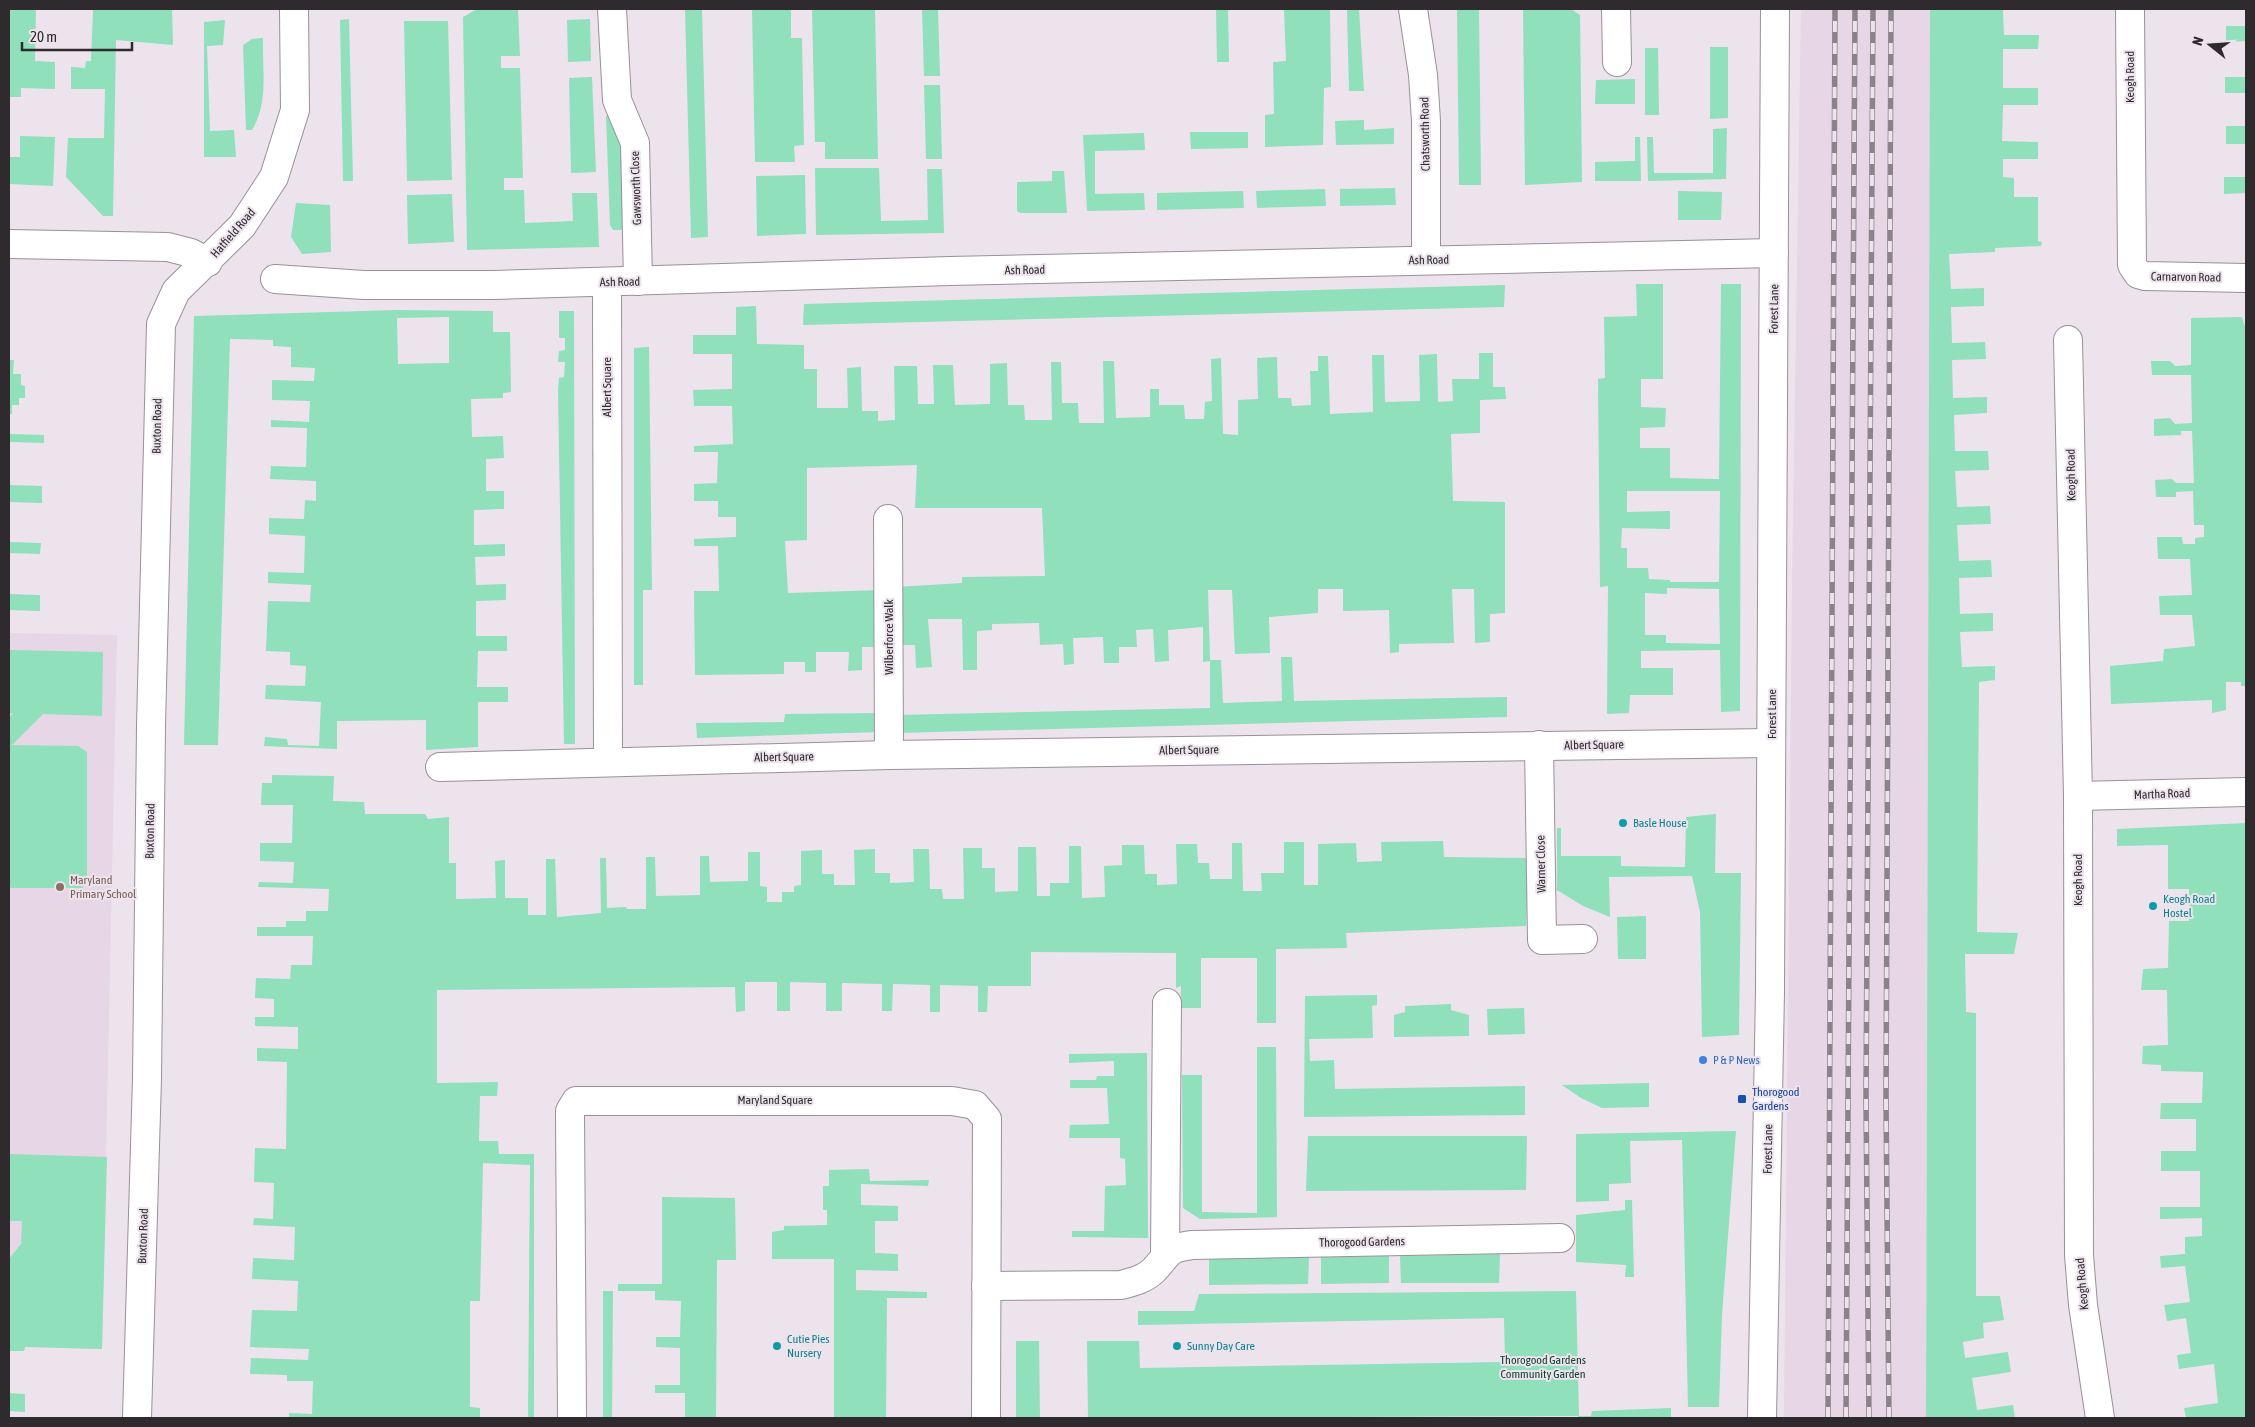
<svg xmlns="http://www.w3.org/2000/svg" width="2255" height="1427" viewBox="0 0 2255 1427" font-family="'Asap Condensed',sans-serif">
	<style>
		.built { fill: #e6d6e6 }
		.green { fill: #8fe0bb; fill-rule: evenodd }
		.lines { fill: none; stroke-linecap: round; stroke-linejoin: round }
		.street-casing { stroke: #999099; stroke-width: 30 }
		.secondary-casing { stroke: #999099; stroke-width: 30 }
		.street { stroke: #fff; stroke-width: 28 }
		.secondary { stroke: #fff; stroke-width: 28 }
		.rail-casing { stroke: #8a838a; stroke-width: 5.5 }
		.rail { stroke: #ede3ed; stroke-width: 4; stroke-dasharray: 11; stroke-linecap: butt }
		.culture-dot { fill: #0f9aa8; stroke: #ede3ed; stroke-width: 2 }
		.education-dot { fill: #8d6e63; stroke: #ede3ed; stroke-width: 2 }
		.shop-dot { fill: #3f7fe0; stroke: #ede3ed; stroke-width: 2 }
		.transit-dot { fill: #1a4fb4; stroke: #ede3ed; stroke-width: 2 }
		.labels { text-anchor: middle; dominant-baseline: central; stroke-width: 4; stroke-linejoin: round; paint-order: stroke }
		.street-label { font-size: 12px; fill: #2e2a2e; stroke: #ede3ed }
		.culture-label { font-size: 12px; fill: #0d838f; stroke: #ede3ed; text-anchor: start }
		.education-label { font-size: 12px; fill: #785e54; stroke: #ede3ed; text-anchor: start }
		.shop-label { font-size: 12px; fill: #366cbe; stroke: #ede3ed; text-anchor: start }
		.transit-label { font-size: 12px; fill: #164399; stroke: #ede3ed; text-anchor: start }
		.park-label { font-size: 12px; fill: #12402e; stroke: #ede3ed }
	</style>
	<rect width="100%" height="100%" fill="#ede3ed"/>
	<g class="built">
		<polygon points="1801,9 1930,9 1926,1418 1784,1418 1792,585"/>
		<polygon points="9,633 117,635 102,1349 25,1347 24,1351 9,1351"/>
	</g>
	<g class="green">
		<polygon points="9,9 36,9 35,61 55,62 55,89 21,88 21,97 9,97"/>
		<polygon points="93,9 172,9 173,45 116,40 113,216 103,216 66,177 68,138 104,138 105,89 71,89 71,67 85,68 86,61 91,61"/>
		<polygon points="477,9 518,9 520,56 501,56 501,68 520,68 523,178 504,178 504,190 524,190 525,223 573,221 572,193 597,193 599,247 467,250 463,17"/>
		<polygon points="685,9 702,9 708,237 691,238"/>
		<polygon points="752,9 791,9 791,38 802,38 804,145 794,146 795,162 755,162"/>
		<polygon points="812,9 875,9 878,159 825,159 825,142 815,142"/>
		<polygon points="922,9 938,9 940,76 924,76"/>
		<polygon points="1216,9 1228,9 1229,62 1217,62"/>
		<polygon points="1284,9 1330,9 1331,87 1324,88 1323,145 1265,147 1265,115 1274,114 1273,62 1286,61"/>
		<polygon points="1347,9 1359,9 1364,91 1349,91"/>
		<polygon points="1457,9 1479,9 1481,185 1459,185"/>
		<polygon points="1523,9 1571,9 1580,15 1582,182 1525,185"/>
		<polygon points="1930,9 2003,9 2004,35 2039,35 2038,49 2003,49 2003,88 2038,88 2038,105 2003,105 2002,141 2038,142 2038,159 2003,159 2003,177 2014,178 2014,197 2038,197 2038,241 2042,242 2041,246 1995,248 1995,252 1949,254 1951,289 1984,288 1984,306 1951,307 1952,343 1985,342 1986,359 1952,360 1953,398 1987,397 1987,413 1954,415 1955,451 1988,451 1989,470 1955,471 1957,507 1990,506 1991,524 1957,525 1959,561 1991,560 1992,577 1959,578 1960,614 1993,613 1993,631 1960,632 1962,667 1995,666 1995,680 1979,682 1977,932 2018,933 2014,954 1965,954 1966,1012 1976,1013 1976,1296 2000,1296 2004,1320 1983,1323 1984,1338 1963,1342 1965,1358 2008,1352 2011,1372 1972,1378 1977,1410 2013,1405 2015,1418 1926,1418"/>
		<polygon points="349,19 353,181 343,181 340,20"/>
		<polygon points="590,19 591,61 568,62 567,20"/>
		<polygon points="225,20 223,45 207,46 210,131 234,130 236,157 204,157 204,22"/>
		<polygon points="404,21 448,21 452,180 407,181"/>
		<polygon points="2226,26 2246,26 2246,41 2226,42"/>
		<path d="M263 38C262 69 269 102 252 130H246L243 45 252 39Z"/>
		<polygon points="1710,47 1728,47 1728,118 1710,119"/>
		<polygon points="1645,48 1658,48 1659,115 1645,115"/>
		<polygon points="592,77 596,172 571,173 569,78"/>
		<rect x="2225" y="77" width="21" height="16"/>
		<polygon points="1635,79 1635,104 1595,104 1596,80"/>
		<polygon points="924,85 940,85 942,159 926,159"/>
		<polygon points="606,116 614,116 626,146 628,230 613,230 610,225"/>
		<polygon points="1364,120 1364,130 1394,128 1394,144 1336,145 1335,121"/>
		<rect x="2226" y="126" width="20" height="18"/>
		<polygon points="1727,128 1726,179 1648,181 1647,137 1653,137 1654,173 1713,173 1713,129"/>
		<polygon points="1190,132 1248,132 1248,148 1191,149"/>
		<polygon points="1144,133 1145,150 1095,151 1095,194 1144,193 1145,210 1087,211 1083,135"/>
		<polygon points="20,136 55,137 53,186 9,184 9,157 20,157"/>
		<polygon points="1635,137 1640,137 1641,181 1595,181 1595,162 1635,161"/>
		<polygon points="815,168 879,168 881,221 928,220 927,169 942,169 944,233 816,235"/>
		<polygon points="1052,171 1064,171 1067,213 1020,213 1017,211 1017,182 1052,181"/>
		<polygon points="805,175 806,234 757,236 756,176"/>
		<polygon points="2224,177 2246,177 2246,193 2224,194"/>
		<polygon points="1395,188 1396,205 1340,206 1340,189"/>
		<polygon points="1325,189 1326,206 1257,208 1256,191"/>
		<polygon points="1243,191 1244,208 1157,210 1157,193"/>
		<polygon points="1678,191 1722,192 1721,220 1678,220"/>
		<polygon points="452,194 454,242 408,244 407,195"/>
		<polygon points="296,203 330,205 331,252 302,254 291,237"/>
		<path d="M1636 284H1663V379H1641V407L1666 408 1665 427 1640 428V448H1670V478L1719 479 1721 284H1741L1740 711 1721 712 1720 650 1641 651V668H1673V695H1630L1629 713 1607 714 1608 586 1600 587 1598 379 1605 378 1604 317 1637 316ZM1627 491H1720L1719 582H1670V580L1649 579 1648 568H1627V548H1621L1622 528 1670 529V511L1627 512ZM1667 588 1719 589 1720 644 1666 643V635H1645V593L1667 594Z"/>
		<polygon points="1505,285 1504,307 803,325 804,304"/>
		<polygon points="756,306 757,344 804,345 804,369 817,369 817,408 848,408 847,368 861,367 862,411 878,411 878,421 895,420 894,366 917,366 918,404 934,404 933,365 953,365 955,405 990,404 990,364 1007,363 1008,405 1024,405 1025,420 1052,420 1051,362 1061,362 1062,403 1078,403 1079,423 1104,423 1103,361 1114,361 1116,418 1150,417 1150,389 1159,389 1159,405 1184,405 1185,419 1204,419 1205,402 1212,401 1211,359 1221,358 1223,434 1238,435 1238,400 1258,399 1257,358 1277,357 1278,398 1291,398 1292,406 1311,405 1310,371 1318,371 1318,356 1328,356 1330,414 1373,412 1372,355 1384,355 1385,402 1420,401 1419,355 1437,354 1438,402 1453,401 1452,379 1479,379 1479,353 1493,353 1493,387 1505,387 1506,399 1480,400 1480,433 1451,434 1453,501 1505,502 1505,613 1490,614 1490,642 1475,643 1474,589 1452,589 1454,643 1399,644 1399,652 1390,653 1389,610 1343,611 1343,589 1318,589 1318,613 1269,617 1270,653 1235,654 1232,590 1208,590 1210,660 1221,660 1223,703 1282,701 1281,657 1292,657 1294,701 1507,697 1507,717 897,733 898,715 1210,708 1210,661 1203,662 1203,627 1168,630 1169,661 1155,662 1153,629 1136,630 1137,647 1119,647 1119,663 1104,663 1103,637 1073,638 1074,664 1064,665 1063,644 1040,645 1039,623 992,624 992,630 977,631 977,670 963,670 962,619 928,619 932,667 916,668 915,645 897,645 896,587 962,583 962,577 1045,576 1042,508 915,508 917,465 807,468 807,540 785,541 788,593 880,590 880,647 862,647 862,670 848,671 849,652 816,652 816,672 805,672 805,662 784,662 784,674 695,675 694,591 719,591 718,546 694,546 694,539 736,537 736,517 718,517 718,501 694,501 694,484 717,483 718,452 694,452 694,446 733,444 732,406 694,406 693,390 732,389 732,354 693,354 693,335 736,335 736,307"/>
		<path d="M397 310 493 311V332H510L511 392 503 393V398L471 399 472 437 503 436 504 458 486 459V491H504V509L474 510V545L505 544V556L475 557 476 585 506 584V600L476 601V636H507V651H478L477 687H508V702H478V747L426 750V720L337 721V749L264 746 265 737 287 739 288 745 319 746 321 702 265 699 266 685 305 686 306 666 290 665V652L266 651 268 601 310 602 311 585 268 583V572L304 573 305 536 269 534V518L304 519 305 500 316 501V481L270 479 271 466 306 467 307 428 271 427V420L309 422 310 401 272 400V380L314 381 315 368 291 367V347L273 346V340L230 339 218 745H184L194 316ZM449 317V363L398 364 397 318Z"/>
		<polygon points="559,311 574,311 575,744 564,744 558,391 559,378 564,377 565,362 558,362 559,351 565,350 565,338 559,338"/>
		<polygon points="2242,317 2246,330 2246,686 2241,686 2241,682 2226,682 2226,710 2212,713 2212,700 2111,704 2110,666 2163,661 2164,649 2195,646 2192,615 2160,615 2159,596 2192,595 2190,559 2158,559 2157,537 2182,537 2183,544 2195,544 2195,538 2204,537 2204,525 2194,525 2193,491 2176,492 2176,497 2156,497 2155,480 2172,479 2176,483 2194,483 2192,431 2181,431 2181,435 2154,436 2154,419 2170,418 2175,424 2192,423 2191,375 2152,375 2151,361 2170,361 2175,366 2191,365 2191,318"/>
		<polygon points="649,347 652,590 643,590 643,685 634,685 634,348"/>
		<polygon points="9,360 14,360 13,374 21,374 21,385 25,386 25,398 19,398 19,405 12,405 12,414 9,414"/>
		<polygon points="9,434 44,435 44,443 9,442"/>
		<polygon points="9,485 42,486 42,503 9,502"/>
		<polygon points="9,542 41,543 40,554 9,553"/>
		<polygon points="9,594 40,595 40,611 9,610"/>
		<polygon points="9,650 103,652 102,716 43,714 12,745 78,746 87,752 87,881 82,888 11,888 9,885 9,718 13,713 9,713"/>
		<polygon points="879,713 879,732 697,738 696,723 784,722 785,714"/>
		<polygon points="272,775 334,776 333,801 364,802 365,814 425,814 428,819 449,817 449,863 456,863 456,899 496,898 495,861 505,860 505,898 528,898 528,915 546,915 546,859 555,859 557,917 601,913 600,858 606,858 607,908 626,907 627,909 646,909 646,857 655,857 656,896 700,895 700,856 709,856 710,882 748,881 748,852 760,852 760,886 767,887 767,902 782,902 782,892 794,892 794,886 801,885 801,851 822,850 822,874 834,874 834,885 855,885 854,850 875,849 875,873 890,873 890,883 914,882 913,849 929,849 930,889 942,889 943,899 964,899 963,848 982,848 982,868 995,868 995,892 1018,891 1018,847 1036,847 1037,896 1050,896 1050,883 1069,883 1069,846 1081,846 1082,898 1105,897 1104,866 1122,865 1122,845 1144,845 1145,874 1157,874 1157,885 1177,884 1176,844 1197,844 1198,863 1209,863 1210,879 1232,879 1232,843 1242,843 1243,891 1262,891 1261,873 1284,873 1284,842 1304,842 1304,885 1318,885 1318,844 1356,843 1357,862 1382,861 1381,842 1443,841 1444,857 1528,858 1526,926 1346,933 1347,948 1276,949 1276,1023 1257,1023 1257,958 1201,958 1201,1008 1181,1008 1181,986 1176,988 1176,953 1031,952 1031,986 988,986 987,1012 978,1012 978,986 940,985 940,1012 930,1012 930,985 893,984 892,1011 882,1011 882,984 842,983 842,1011 826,1011 826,983 790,982 790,1011 777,1011 777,982 745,982 745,1011 736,1012 735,987 437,990 437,1083 498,1082 497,1096 480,1096 479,1141 498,1141 499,1154 534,1154 534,1418 528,1418 530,1165 483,1163 480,1301 470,1301 470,1407 480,1408 480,1418 289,1418 289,1413 312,1414 313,1381 287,1381 287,1375 250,1374 251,1358 308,1360 309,1349 250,1347 252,1310 297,1311 298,1281 252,1279 253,1258 294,1260 295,1227 253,1225 254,1218 273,1219 274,1183 254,1182 255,1148 286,1149 287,1062 257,1061 257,1048 298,1049 298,1027 255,1026 255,1017 274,1017 274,999 255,998 256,978 290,979 291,965 312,965 313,936 257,936 257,927 286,927 286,921 306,921 306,911 328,911 329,889 258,887 259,882 293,883 294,862 260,861 260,843 292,843 293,805 261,805 262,783 272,783"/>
		<polygon points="1716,814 1715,873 1741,873 1739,1035 1702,1037 1700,912 1692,876 1609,877 1610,917 1583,906 1557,890 1557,828 1561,828 1561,856 1621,856 1621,866 1685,867 1686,817"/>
		<polygon points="2246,823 2246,1418 2186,1418 2184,1408 2218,1403 2214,1364 2179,1369 2177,1355 2191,1353 2186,1318 2167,1321 2164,1305 2190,1302 2185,1266 2161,1268 2160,1256 2185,1254 2185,1237 2202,1236 2202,1218 2160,1219 2160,1207 2200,1207 2200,1171 2161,1171 2161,1151 2196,1151 2196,1119 2160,1119 2161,1103 2202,1103 2203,1072 2161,1071 2161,1065 2142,1064 2143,1046 2168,1045 2167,990 2141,990 2143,969 2168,968 2169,921 2189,921 2189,889 2168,889 2168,845 2117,846 2117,829"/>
		<polygon points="1646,916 1646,959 1618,959 1617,917"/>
		<polygon points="1377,995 1377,1005 1372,1006 1373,1038 1309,1039 1310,1061 1334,1060 1335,1089 1525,1086 1525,1115 1304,1117 1305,996"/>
		<polygon points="1451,1004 1451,1010 1469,1015 1469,1036 1394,1037 1394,1015 1405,1012 1405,1006"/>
		<polygon points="1524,1008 1525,1034 1488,1035 1487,1009"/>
		<polygon points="1257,1047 1276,1047 1277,1217 1200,1219 1183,1208 1182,1075 1202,1075 1202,1212 1257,1213"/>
		<polygon points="1147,1053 1148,1238 1072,1237 1072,1231 1104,1231 1105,1186 1126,1185 1125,1159 1120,1158 1120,1138 1069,1138 1070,1125 1109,1124 1107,1088 1070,1088 1070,1080 1096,1080 1097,1076 1114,1076 1114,1061 1069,1063 1069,1054"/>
		<polygon points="1649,1083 1649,1107 1602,1108 1581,1098 1562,1085"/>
		<polygon points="1736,1131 1722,1315 1719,1407 1688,1407 1682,1140 1630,1141 1631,1183 1609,1184 1609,1201 1576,1202 1576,1134"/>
		<polygon points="1308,1136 1527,1136 1526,1190 1306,1191"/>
		<polygon points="9,1154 107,1157 102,1349 25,1347 24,1351 9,1351 9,1259 21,1244 22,1221 9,1221"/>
		<polygon points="869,1169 870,1181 929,1180 928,1186 861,1184 861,1205 898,1206 898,1221 875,1221 875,1253 898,1254 898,1271 856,1270 856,1290 927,1292 927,1298 887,1298 886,1418 834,1418 834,1259 772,1259 772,1232 784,1230 784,1226 827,1225 827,1210 823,1210 823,1186 829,1186 829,1170"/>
		<polygon points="662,1197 735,1198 736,1260 717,1260 716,1418 685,1418 685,1393 655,1393 655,1385 680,1385 680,1348 656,1347 656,1337 680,1337 681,1301 655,1300 655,1291 618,1291 618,1284 662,1284"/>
		<polygon points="1625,1200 1632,1200 1634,1277 1625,1277 1626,1265 1576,1262 1576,1215 1625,1210"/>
		<polygon points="1500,1254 1499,1283 1401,1283 1400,1256"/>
		<polygon points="1389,1256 1389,1283 1321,1284 1321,1257"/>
		<polygon points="1309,1257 1308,1284 1209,1285 1209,1259"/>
		<polygon points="603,1291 613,1291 612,1418 603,1418"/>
		<polygon points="1576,1291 1579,1416 1591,1416 1592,1411 1671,1408 1671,1418 1578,1418 1578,1416 1088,1418 1087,1341 1139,1341 1140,1368 1505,1362 1504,1318 1138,1325 1138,1311 1194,1311 1199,1294"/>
		<polygon points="1016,1341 1039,1341 1040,1418 1016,1418"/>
		<polygon points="9,1393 25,1394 25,1412 9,1411"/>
	</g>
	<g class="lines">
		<g class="street-casing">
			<g id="street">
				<polyline points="612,9 617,100 635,143 638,281"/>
				<polyline points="1413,9 1423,75 1426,121 1426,260"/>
				<polyline points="1616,9 1617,62"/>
				<polyline points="2130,9 2132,265 2138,274 2145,276 2246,278"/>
				<polyline points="9,244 168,247 191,253 208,262"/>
				<polyline points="275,279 364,285 494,285 950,271 1774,253"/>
				<polyline points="607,282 608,761"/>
				<polyline points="2068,340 2078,796 2079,1255 2083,1305 2100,1418"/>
				<polyline points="888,519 889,755"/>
				<polyline points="1539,745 1542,940 1583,939"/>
				<polyline points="440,767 889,755 1771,743"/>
				<polyline points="2078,796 2246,792"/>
				<polyline points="1165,1254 1167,1003"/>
				<path d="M986 1286 1121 1285C1133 1282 1145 1279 1154 1270 1169 1254 1167 1248 1192 1245L1560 1238"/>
				<polyline points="137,1418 147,1078 151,726 161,324 176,291 242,226 274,177 295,110 294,9"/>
				<polyline points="572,1418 570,1111 576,1101 952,1101 975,1105 987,1119 986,1418"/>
			</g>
		</g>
		<g class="secondary-casing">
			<polyline id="secondary" points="1762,1418 1770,991 1775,9"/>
		</g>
		<use href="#street" class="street"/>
		<use href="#secondary" class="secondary"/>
		<g class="rail-casing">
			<g id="rail">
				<polyline points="1828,1418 1835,9"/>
				<polyline points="1846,1418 1855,9"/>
				<polyline points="1869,1418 1866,1099 1873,9"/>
				<polyline points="1889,1418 1886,1100 1891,9"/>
			</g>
		</g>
		<use href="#rail" class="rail"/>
	</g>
	<g class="culture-dot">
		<circle cx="1623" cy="823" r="5"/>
		<circle cx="2153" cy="906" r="5"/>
		<circle cx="777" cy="1346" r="5"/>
		<circle cx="1177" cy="1346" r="5"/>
	</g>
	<circle class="education-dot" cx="60" cy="887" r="5"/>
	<circle class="shop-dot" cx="1703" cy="1060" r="5"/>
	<rect class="transit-dot" x="1737" y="1094" width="10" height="10" rx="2.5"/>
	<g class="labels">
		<g class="street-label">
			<text transform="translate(2130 77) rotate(-90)">Keogh Road</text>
			<text transform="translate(1425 134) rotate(-91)">Chatsworth Road</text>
			<text transform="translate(636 188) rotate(-92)">Gawsworth Close</text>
			<text transform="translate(233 233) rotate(-49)">Hatfield Road</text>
			<text transform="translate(1429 260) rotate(-1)">Ash Road</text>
			<text transform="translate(1025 270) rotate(-1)">Ash Road</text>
			<text transform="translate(2186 277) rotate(1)">Carnarvon Road</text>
			<text transform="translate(620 282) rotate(-1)">Ash Road</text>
			<text transform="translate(1774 309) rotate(-89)">Forest Lane</text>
			<text transform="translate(607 387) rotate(-90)">Albert Square</text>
			<text transform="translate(157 426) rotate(-89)">Buxton Road</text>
			<text transform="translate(2071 475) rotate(-91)">Keogh Road</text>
			<text transform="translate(889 637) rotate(-90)">Wilberforce Walk</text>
			<text transform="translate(1772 714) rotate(-90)">Forest Lane</text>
			<text transform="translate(1594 745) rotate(-1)">Albert Square</text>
			<text transform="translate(1189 750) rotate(-1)">Albert Square</text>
			<text transform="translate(784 757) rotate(-1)">Albert Square</text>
			<text transform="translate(2162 794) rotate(-2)">Martha Road</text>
			<text transform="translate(150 831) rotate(-89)">Buxton Road</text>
			<text transform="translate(1541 864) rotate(-91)">Warner Close</text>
			<text transform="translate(2078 880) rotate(-90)">Keogh Road</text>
			<text x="775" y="1100">Maryland Square</text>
			<text transform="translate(1768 1149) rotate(-89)">Forest Lane</text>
			<text transform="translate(143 1236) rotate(-88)">Buxton Road</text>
			<text transform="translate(1362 1242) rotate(-1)">Thorogood Gardens</text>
			<text transform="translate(2082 1284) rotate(-95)">Keogh Road</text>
		</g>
		<g class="culture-label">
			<text x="1633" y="823">Basle House</text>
			<text x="2163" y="899">Keogh Road<tspan x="2163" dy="14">Hostel</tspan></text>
			<text x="787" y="1339">Cutie Pies<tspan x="787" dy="14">Nursery</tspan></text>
			<text x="1187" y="1346">Sunny Day Care</text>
		</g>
		<g class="education-label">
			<text x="70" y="880">Maryland<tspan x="70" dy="14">Primary School</tspan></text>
		</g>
		<g class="shop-label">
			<text x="1713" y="1060">P &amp; P News</text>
		</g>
		<g class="transit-label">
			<text x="1752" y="1092">Thorogood<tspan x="1752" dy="14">Gardens</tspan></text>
		</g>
		<g class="park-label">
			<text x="1543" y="1360">Thorogood Gardens<tspan x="1543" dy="14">Community Garden</tspan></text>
		</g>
	</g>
	<rect width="2255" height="1427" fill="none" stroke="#2e2a2e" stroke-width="20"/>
	<g transform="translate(2210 45) rotate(287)" stroke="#ede3ed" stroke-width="4" paint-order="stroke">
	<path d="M0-4L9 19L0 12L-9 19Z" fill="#2e2a2e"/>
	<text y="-8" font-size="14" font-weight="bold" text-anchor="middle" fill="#2e2a2e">N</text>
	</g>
	<path d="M22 42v8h110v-8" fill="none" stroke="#2e2a2e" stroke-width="2.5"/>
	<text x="30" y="42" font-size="15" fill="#2e2a2e" stroke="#ede3ed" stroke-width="4" paint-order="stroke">20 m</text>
</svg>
